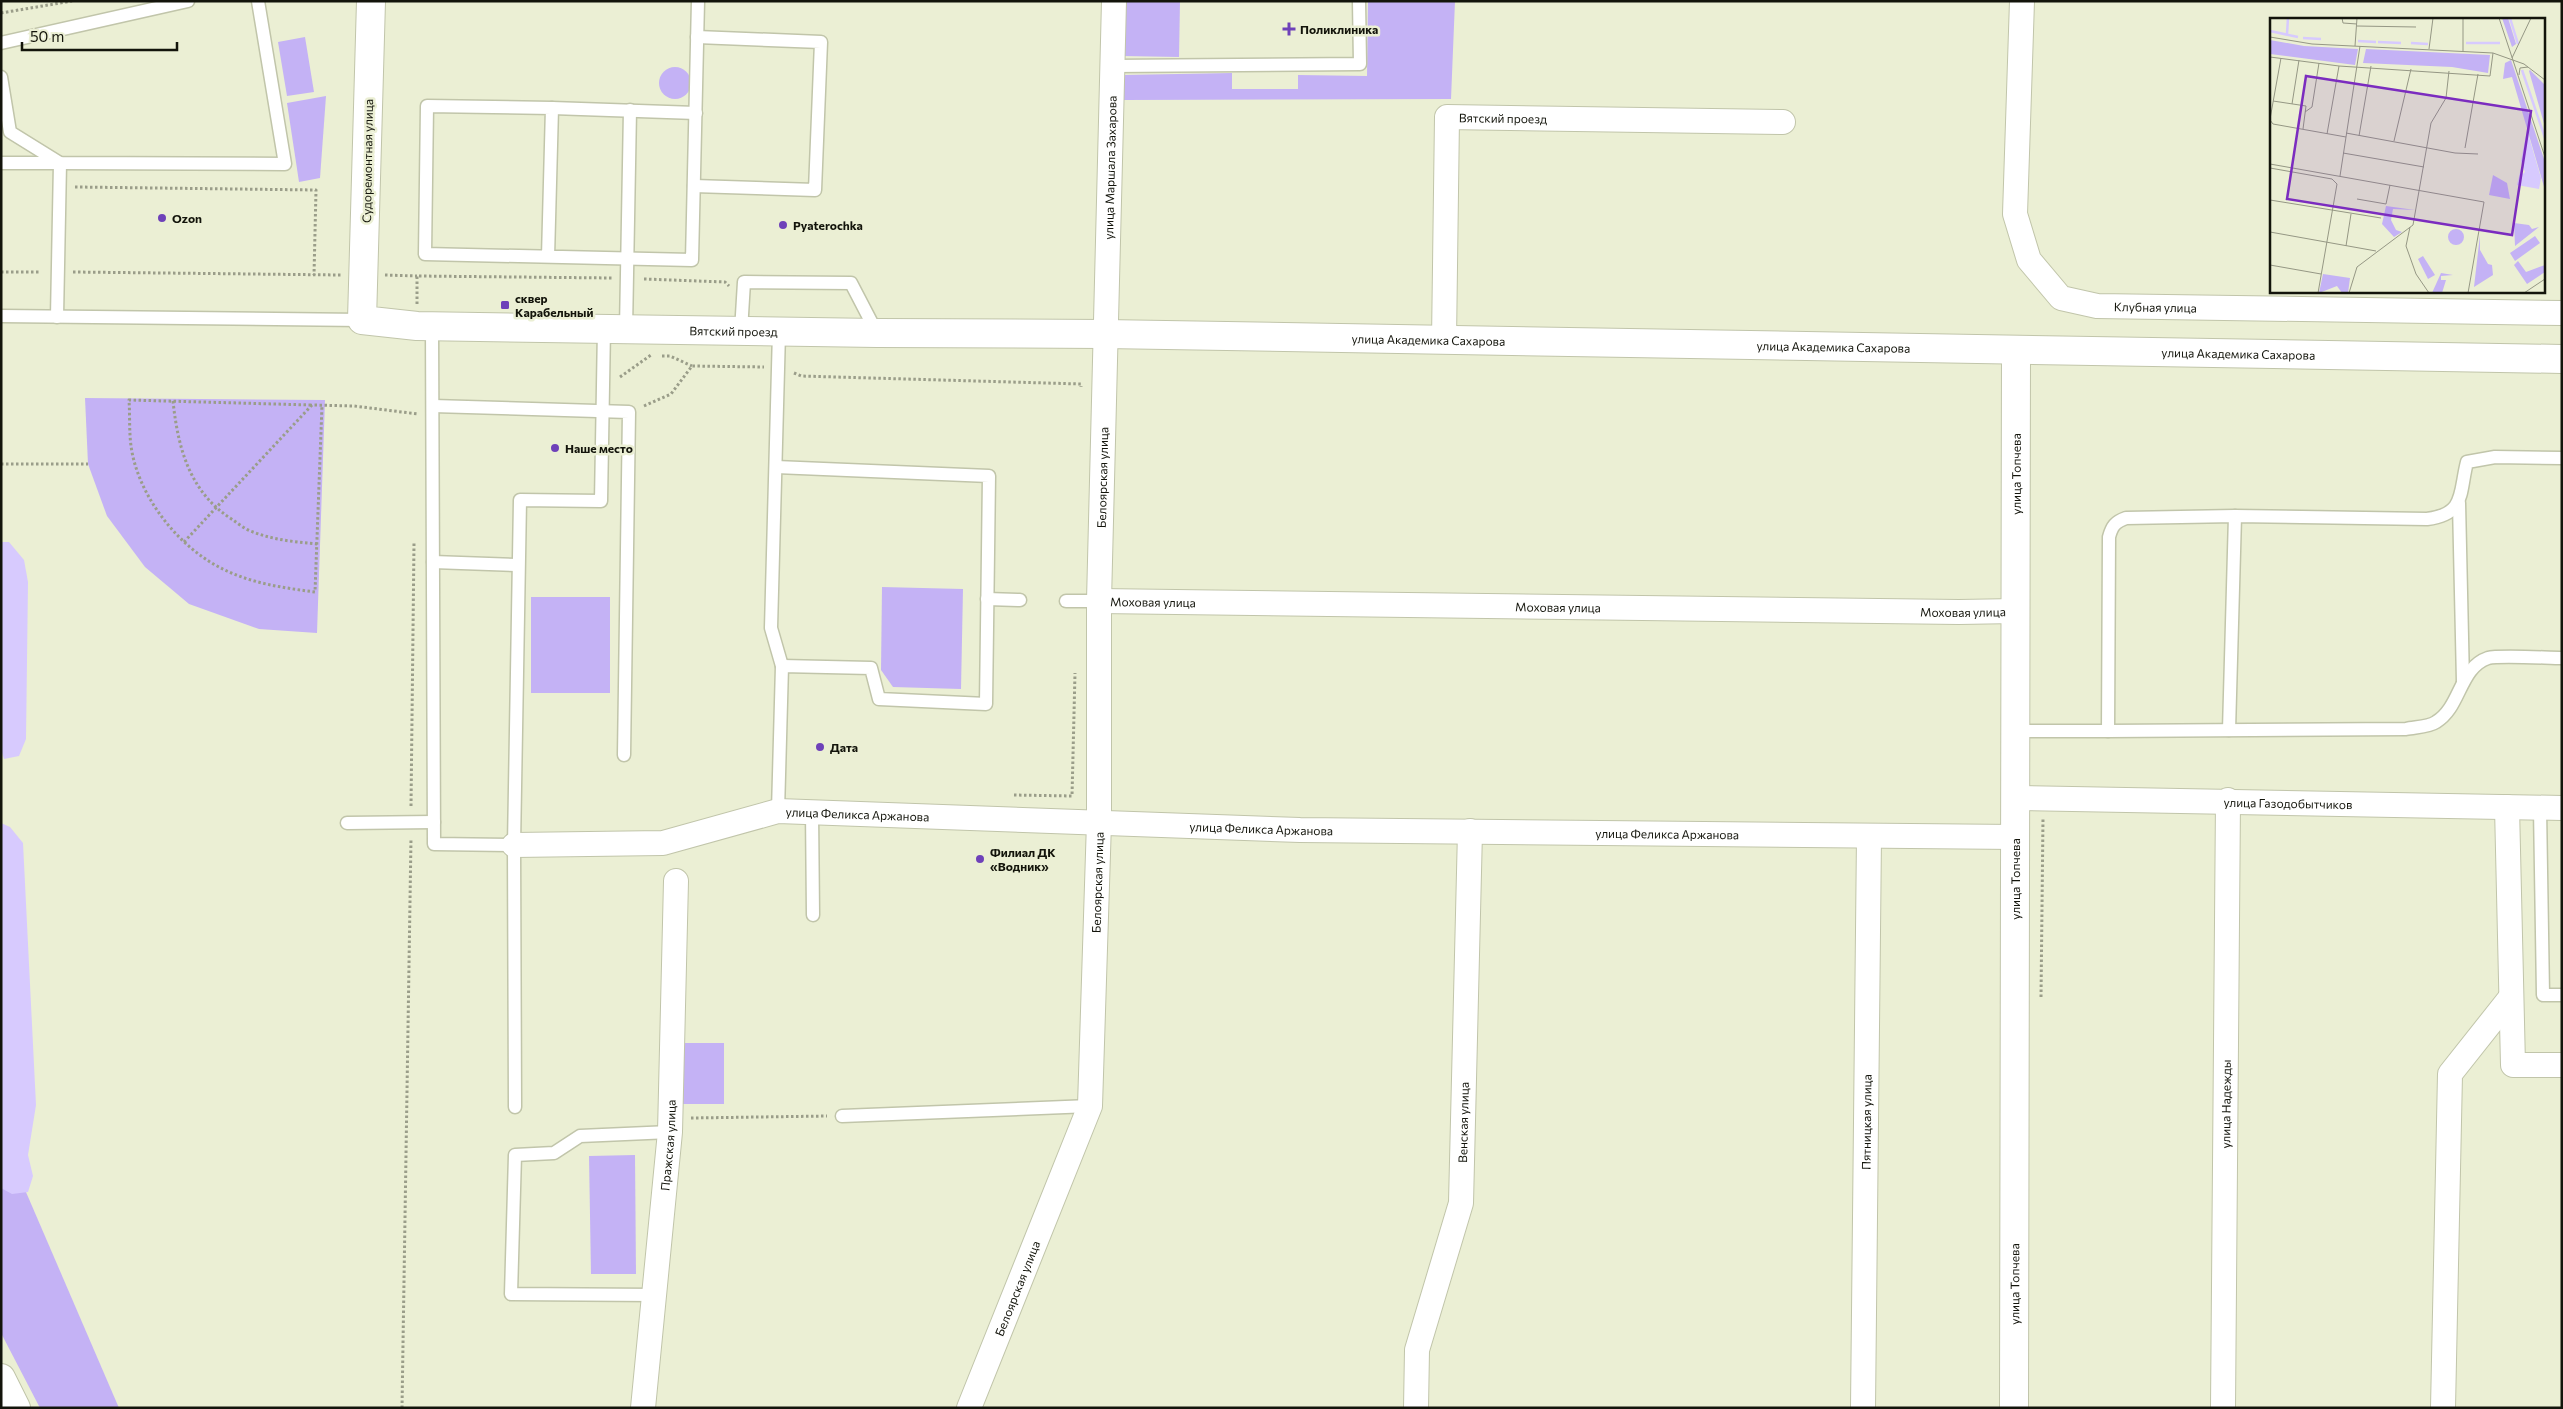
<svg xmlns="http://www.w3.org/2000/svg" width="2563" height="1409" viewBox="0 0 2563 1409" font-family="Commissioner,sans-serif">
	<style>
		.green { fill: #c4b2f5 }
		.water { fill: #d7cafe }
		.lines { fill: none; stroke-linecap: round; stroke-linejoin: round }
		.service-casing { stroke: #c1c5aa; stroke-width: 15 }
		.minor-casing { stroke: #c1c5aa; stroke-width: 26 }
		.tertiary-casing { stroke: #c1c5aa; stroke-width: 30 }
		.path { stroke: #9a9d89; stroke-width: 3; stroke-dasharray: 2.5 2.5; stroke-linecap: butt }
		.service { stroke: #fff; stroke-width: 12 }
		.minor { stroke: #fff; stroke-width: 24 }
		.tertiary { stroke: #fff; stroke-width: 28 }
		.poi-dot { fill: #6e41b9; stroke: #ebefd4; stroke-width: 2 }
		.labels { text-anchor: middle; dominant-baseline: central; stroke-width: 5; stroke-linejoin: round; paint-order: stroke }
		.poi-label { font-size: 12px; font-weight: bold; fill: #13140b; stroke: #ebefd4; text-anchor: start }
		.street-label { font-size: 12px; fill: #13140b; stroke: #ebefd4 }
		.inset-river { fill: none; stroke: #d7cafe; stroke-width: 2.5 }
		.inset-road { fill: none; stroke: #959784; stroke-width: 1 }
		.view { fill: #7b2cbf; fill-opacity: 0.15; stroke: #7b2cbf; stroke-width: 2.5 }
		.inset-edge { fill: none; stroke: #13140b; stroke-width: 2.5 }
	</style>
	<rect width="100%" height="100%" fill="#ebefd4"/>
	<g class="green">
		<polygon points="1124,1 1180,1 1179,57 1123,56"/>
		<polygon points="1368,1 1455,1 1451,99 1123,100 1123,75 1232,73 1232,89 1298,89 1298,75 1367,76"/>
		<polygon points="305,37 314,92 287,96 278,42"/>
		<circle cx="675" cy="83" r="16"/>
		<polygon points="326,96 320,178 299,182 287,103"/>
		<polygon points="85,398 325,400 317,633 259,629 189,604 145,567 107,516 88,464"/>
		<polygon points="882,587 963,589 961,689 893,687 881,670"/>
		<rect x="531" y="597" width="79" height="96"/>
		<polygon points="682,1043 724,1043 724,1104 683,1104"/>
		<polygon points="1,1134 119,1408 40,1408 1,1333"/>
		<polygon points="635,1155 636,1274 591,1274 589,1156"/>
	</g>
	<g class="water">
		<polygon points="1,542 9,542 24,560 28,582 26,739 19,756 4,759 1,750"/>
		<polygon points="1,823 10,827 23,843 36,1105 28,1155 33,1176 28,1192 12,1194 1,1188"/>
	</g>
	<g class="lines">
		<g class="service-casing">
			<g id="service">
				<polyline points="1,43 188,1"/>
				<polyline points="1112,66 1360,64 1359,1"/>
				<polyline points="1,77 10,132 60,163 285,164 258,1"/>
				<polyline points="552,108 696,113"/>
				<polyline points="1,163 60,163 57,317"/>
				<polyline points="694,186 815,190 821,42 697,37"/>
				<polyline points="548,257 552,108 427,106 425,254 692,260 698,1"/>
				<polyline points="1,316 362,320"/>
				<polyline points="432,326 434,844 514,845 520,500 601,501 604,328"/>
				<polyline points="626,329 630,110"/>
				<polyline points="741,331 744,282 851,283 877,333"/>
				<polyline points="779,332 771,628 782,666"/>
				<polyline points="433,406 629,412 624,755"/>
				<path d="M2562 458 2495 457 2467 462C2459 493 2466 514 2427 519L2235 516 2126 518C2115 522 2112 526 2109 537L2108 731 2406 729C2415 727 2429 727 2436 722 2461 707 2459 668 2488 658 2499 655 2548 658 2562 658"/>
				<polyline points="776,467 989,476 986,704 879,699 871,668 782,666 778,811"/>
				<polyline points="2459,503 2463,682"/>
				<polyline points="433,562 517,565"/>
				<polyline points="987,599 1020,600"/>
				<polyline points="1066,601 1099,601"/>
				<polyline points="2229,730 2235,516"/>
				<polyline points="2016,731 2108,731"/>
				<polyline points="2540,808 2543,995 2562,995"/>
				<polyline points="812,811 813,915"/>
				<polyline points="347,823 434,822"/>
				<polyline points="514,845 515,1107"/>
				<polyline points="842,1116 1090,1106"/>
				<polyline points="656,1295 511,1294 515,1155 554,1153 580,1136 670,1132"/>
			</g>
		</g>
		<g class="minor-casing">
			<g id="minor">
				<path id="s1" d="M2022 1 2015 214 2029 260 2061 298 2097 306 2562 313"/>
				<path id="s2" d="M1444 341 1447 117 1783 122"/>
				<path id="s3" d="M1099 601 1959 612 2016 611"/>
				<path id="s4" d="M2016 798 2562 808"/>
				<polyline points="2507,807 2513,1065 2562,1065"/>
				<path id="s5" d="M514 845 663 843 778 811 1300 830 2016 837"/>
				<path id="s6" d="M643 1408 670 1132 676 881"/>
				<path id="s7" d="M969 1408 1090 1106 1099 822V601L1114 1"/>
				<path id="s8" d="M1416 1408 1417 1350 1461 1203 1470 831"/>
				<path id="s9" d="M1863 1408 1869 836"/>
				<path id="s10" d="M2223 1408 2228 800"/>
				<polyline points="2443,1408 2450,1074 2511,997"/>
			</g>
		</g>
		<g class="tertiary-casing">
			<g id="tertiary">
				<path id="s11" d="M371 1 362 320 417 326 877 333 1105 334 2562 359"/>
				<polyline points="1,1378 16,1408"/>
				<path id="s12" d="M2014 1408 2016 351"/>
			</g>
		</g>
		<g class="path">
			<polyline points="1,13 72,1"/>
			<polyline points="75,187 316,190 314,275"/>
			<polyline points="1,272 41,272"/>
			<polyline points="73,272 341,275"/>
			<polyline points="385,275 417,276"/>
			<polyline points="644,279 725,282 729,286"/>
			<polyline points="417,304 417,276 612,278"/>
			<polyline points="662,356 670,356 692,366"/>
			<polyline points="794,373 801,376 1081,384 1081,387"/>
			<polyline points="620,377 651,355"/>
			<path d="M173 401C178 449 190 493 233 520 239 524 246 530 253 532 274 540 296 542 317 544"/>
			<path d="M311 405 129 400C130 415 129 431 131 446 138 497 180 550 227 571 255 584 285 588 315 592L322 405"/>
			<polyline points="644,406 671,394 692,366 764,367"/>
			<polyline points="1,464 88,464"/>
			<polyline points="184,542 312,405 354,406 418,414"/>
			<polyline points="1014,795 1072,796 1075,673"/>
			<polyline points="411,806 414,543"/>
			<polyline points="2041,997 2043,818"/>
			<polyline points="691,1118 827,1116"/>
			<polyline points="402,1408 411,838"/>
		</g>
		<use href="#service" class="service"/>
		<use href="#minor" class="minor"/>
		<use href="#tertiary" class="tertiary"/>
	</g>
	<g class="poi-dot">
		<path d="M1286.5 21.5h5v5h5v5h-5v5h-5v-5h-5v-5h5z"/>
		<circle cx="162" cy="218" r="5"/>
		<circle cx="783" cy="225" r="5"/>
		<rect x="500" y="300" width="10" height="10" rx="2.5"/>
		<circle cx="555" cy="448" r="5"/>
		<circle cx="820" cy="747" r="5"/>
		<circle cx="980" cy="859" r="5"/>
	</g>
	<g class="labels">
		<g class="poi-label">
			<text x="1300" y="29">Поликлиника</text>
			<text x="172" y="218">Ozon</text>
			<text x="793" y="225">Pyaterochka</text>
			<text x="515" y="298">сквер<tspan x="515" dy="14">Карабельный</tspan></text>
			<text x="565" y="448">Наше место</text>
			<text x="830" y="747">Дата</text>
			<text x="990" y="852">Филиал ДК<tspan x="990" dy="14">«Водник»</tspan></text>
		</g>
		<g class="street-label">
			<text stroke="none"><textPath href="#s2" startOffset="280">Вятский проезд</textPath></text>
			<text transform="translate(367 161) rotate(-89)">Судоремонтная улица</text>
			<text stroke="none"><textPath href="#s7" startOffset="1264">улица Маршала Захарова</textPath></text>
			<text stroke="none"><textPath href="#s1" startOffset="406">Клубная улица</textPath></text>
			<text stroke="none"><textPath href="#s11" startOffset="691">Вятский проезд</textPath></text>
			<text stroke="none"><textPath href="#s11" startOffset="1386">улица Академика Сахарова</textPath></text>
			<text stroke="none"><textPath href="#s11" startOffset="1791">улица Академика Сахарова</textPath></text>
			<text stroke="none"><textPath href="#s11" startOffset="2196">улица Академика Сахарова</textPath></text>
			<text stroke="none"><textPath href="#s12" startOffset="934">улица Топчева</textPath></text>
			<text stroke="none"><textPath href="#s7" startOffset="954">Белоярская улица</textPath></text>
			<text stroke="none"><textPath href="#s3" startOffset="54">Моховая улица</textPath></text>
			<text stroke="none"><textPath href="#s3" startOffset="459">Моховая улица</textPath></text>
			<text stroke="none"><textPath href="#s3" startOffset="864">Моховая улица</textPath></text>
			<text stroke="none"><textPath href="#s4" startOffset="272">улица Газодобытчиков</textPath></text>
			<text stroke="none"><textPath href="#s5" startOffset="348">улица Феликса Аржанова</textPath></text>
			<text stroke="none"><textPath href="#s5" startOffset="752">улица Феликса Аржанова</textPath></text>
			<text stroke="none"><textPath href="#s5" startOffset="1158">улица Феликса Аржанова</textPath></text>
			<text stroke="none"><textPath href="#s12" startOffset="529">улица Топчева</textPath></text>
			<text stroke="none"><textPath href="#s7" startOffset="549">Белоярская улица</textPath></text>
			<text stroke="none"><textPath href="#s10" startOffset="304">улица Надежды</textPath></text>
			<text stroke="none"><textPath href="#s8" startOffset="292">Венская улица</textPath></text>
			<text stroke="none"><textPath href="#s9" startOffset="286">Пятницкая улица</textPath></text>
			<text stroke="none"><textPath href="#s6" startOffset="264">Пражская улица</textPath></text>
			<text stroke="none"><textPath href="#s12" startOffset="124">улица Топчева</textPath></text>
			<text stroke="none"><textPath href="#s7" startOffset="129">Белоярская улица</textPath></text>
		</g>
	</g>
	<g transform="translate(2270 18)">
		<rect width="275" height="275" fill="#ebefd4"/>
		<path d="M232 0H238L246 26 242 29ZM0 22 34 28 88 31 85 47 0 36ZM96 31 220 37 218 55 182 49 93 45ZM241 42 275 144V172L242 59 233 61 235 45ZM260 52 275 67V109L259 53ZM223 157 237 165 240 181 219 177ZM116 188 145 192 123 191 121 202 126 212 132 214 124 219 112 206ZM244 205 259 207 262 211 269 209 245 228ZM178 219a8 8 0 1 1 16 0a8 8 0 1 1-16 0ZM210 217V232L218 246 222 247 223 257 204 269ZM265 218 270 225 245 243 240 235ZM153 238 165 257 158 261 148 241ZM248 243 256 254 275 247V254L257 266 244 247ZM171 255 183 257 171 258V262H176L172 275H162ZM53 256 80 260 78 275H72L67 268 49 275Z" fill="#c4b2f5"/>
		<path d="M257 112 271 160 269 171 247 167 251 150 253 156 255 154 251 143Z" fill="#d7cafe"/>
		<path class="inset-river" d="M240 0 248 26M0 13 28 19M17 16 18 0M33 20 51 21M88 23 106 24M108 24 131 25M141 25 158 26M196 25H230M252 52 275 120"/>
		<path class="inset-road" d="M72 0 73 5 87 6M229 0 275 139M87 8 146 9M0 19 42 26 223 35 254 46 275 62M85 28 87 0M159 31 163 0M193 33V0M0 39 69 48 220 58 223 35M242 40 261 0M249 57 250 50 258 49M3 83 36 88 33 111M22 86 29 42M35 94 42 89 49 45M0 101 11 40M0 102 3 106 76 119M76 115 185 135 208 136M57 116 69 48M89 118 101 48M124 123 141 51M195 130 208 56M73 135 154 149M0 146 214 184 198 275M0 150 62 161 67 166 48 275M70 158 90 28M87 181 116 186 120 167M0 182 111 200M140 209 136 228 146 256 159 275M0 214 106 233M76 228 81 196M0 247 51 256M79 275 87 249 143 207 161 105 176 80 179 53M254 275 275 261"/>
		<path class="view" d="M36 58 261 93 242 217 17 181Z"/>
		<rect width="275" height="275" class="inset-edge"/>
	</g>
	<rect width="2563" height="1409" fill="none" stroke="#13140b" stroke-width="5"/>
	<path d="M22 42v8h155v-8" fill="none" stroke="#13140b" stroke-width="2.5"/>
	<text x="30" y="42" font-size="15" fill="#13140b" stroke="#ebefd4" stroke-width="4" paint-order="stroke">50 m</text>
</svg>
